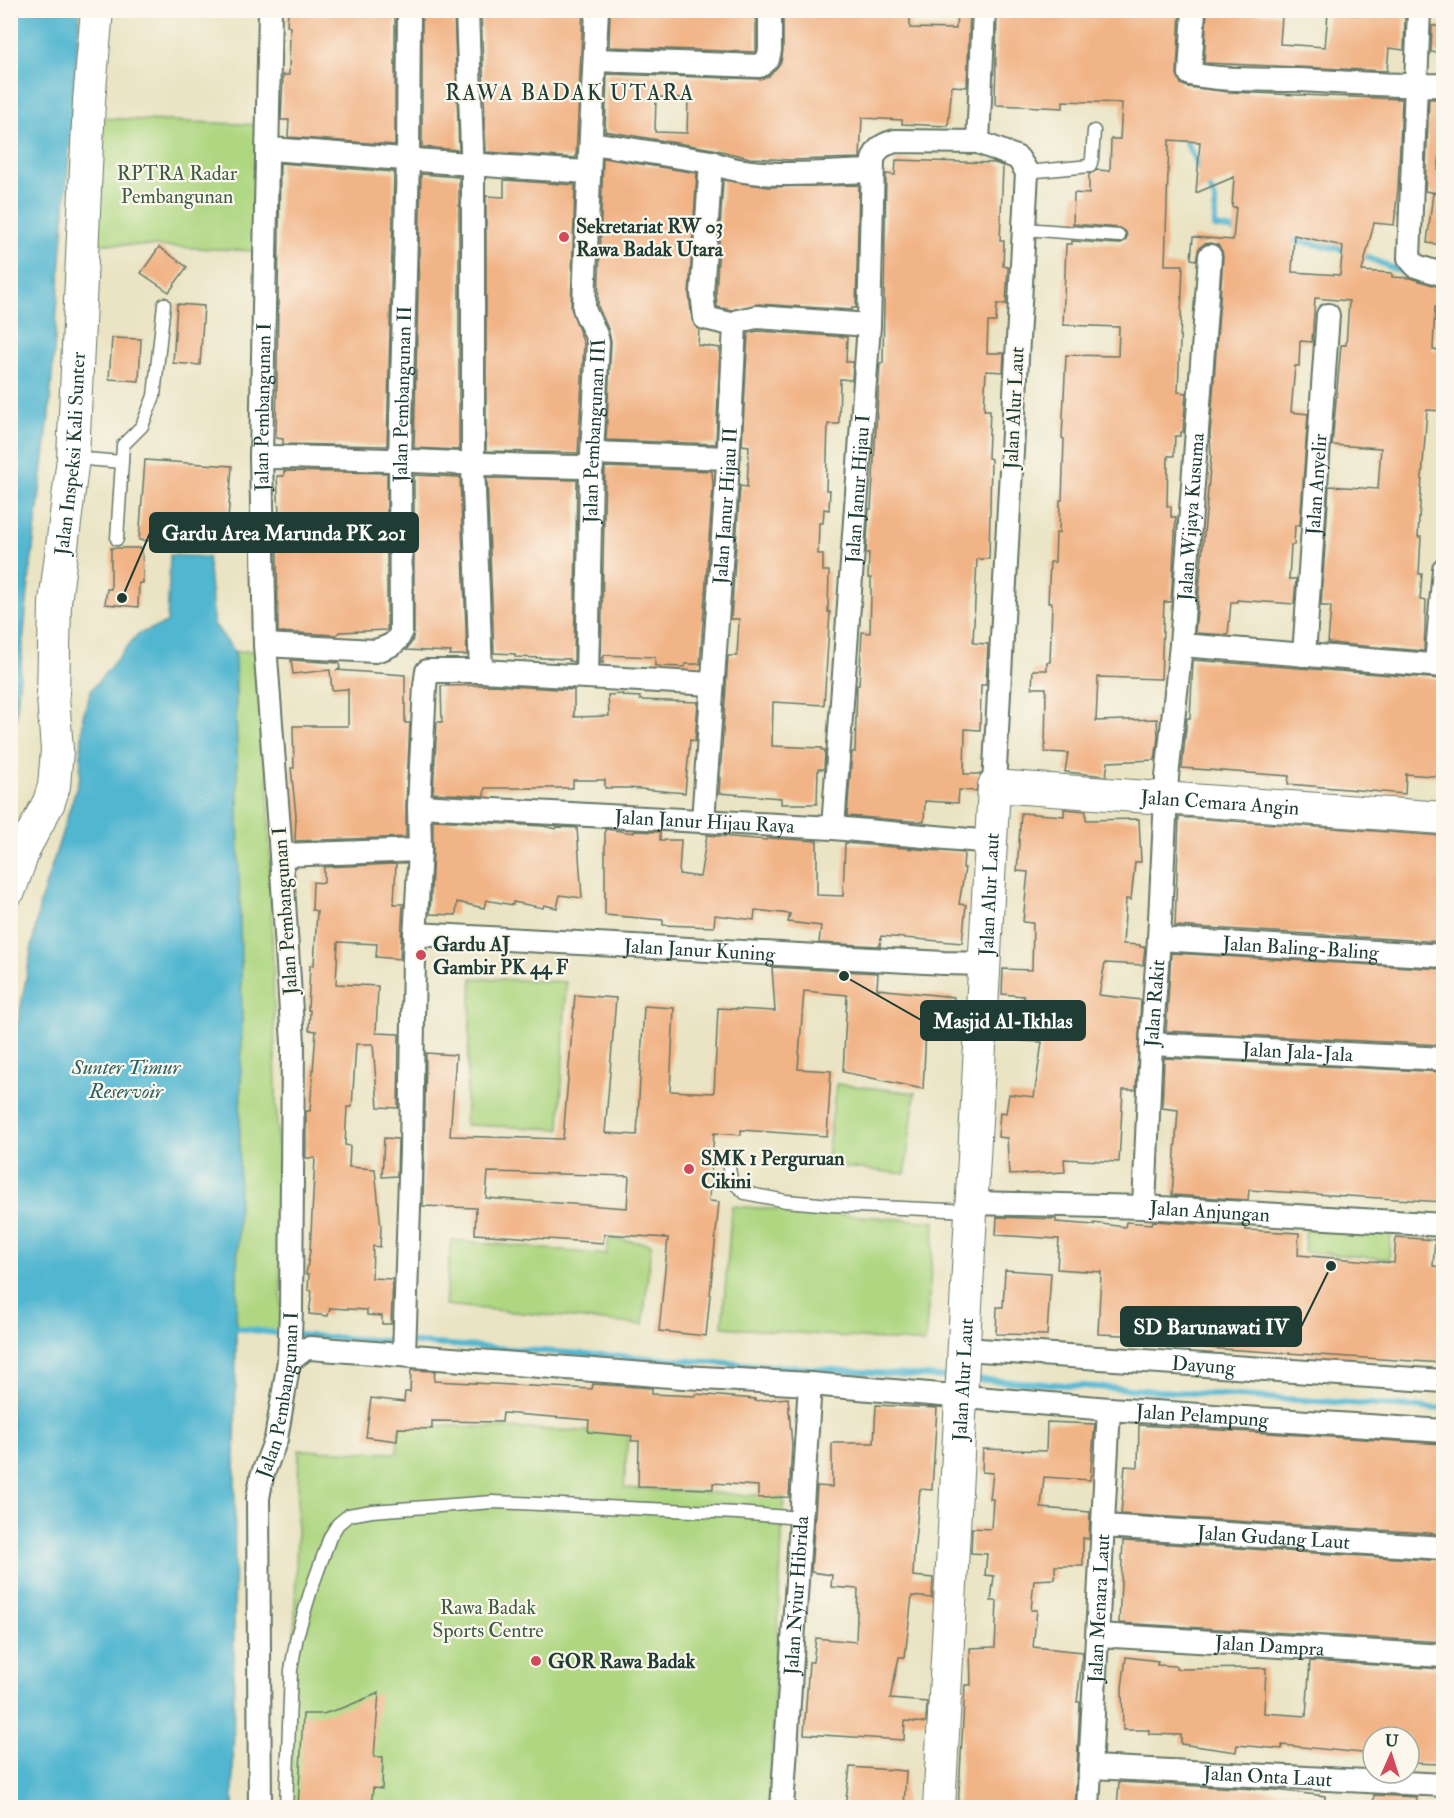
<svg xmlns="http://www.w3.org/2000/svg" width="1454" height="1818" viewBox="0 0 1454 1818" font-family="'IM FELL Double Pica',serif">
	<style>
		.green { fill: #afd782; stroke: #678a5b; stroke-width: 1.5 }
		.water { fill: #51b6d0; stroke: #387a82; stroke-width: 1.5 }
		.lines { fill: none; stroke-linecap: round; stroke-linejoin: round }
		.stream { stroke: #51b6d0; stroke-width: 6 }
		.building { fill: #f1b486; fill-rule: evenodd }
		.lane-casing { stroke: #676; stroke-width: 15 }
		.street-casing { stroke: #676; stroke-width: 26 }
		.secondary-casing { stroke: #676; stroke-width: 34 }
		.lane { stroke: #fff; stroke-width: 12 }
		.street { stroke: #fff; stroke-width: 22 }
		.secondary { stroke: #fff; stroke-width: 32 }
		.poi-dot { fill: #d1495b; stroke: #fbf7ec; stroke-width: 2 }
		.labels { text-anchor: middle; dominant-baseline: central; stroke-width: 4.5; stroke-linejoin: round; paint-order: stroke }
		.park-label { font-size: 20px; fill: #3c5c44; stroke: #fbf7ec }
		.poi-label { font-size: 20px; font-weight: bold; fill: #1f3d34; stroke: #fbf7ec; text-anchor: start }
		.street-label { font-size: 20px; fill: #1f3d34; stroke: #fbf7ec }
		.water-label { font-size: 21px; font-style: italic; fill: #2e6163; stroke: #fbf7ec }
		.quarter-label { font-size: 22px; letter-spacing: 1.5px; fill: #1f3d34; stroke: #fbf7ec }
		.leader { fill: none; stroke: #1f3d34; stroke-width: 2 }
		.callout-dot { fill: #1f3d34; stroke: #fbf7ec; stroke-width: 2 }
		.callout { fill: #1f3d34; stroke: #1f3d34; stroke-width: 2 }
		.callout-label { font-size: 21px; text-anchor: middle; font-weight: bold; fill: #fff }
	</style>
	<rect width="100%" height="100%" fill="#fbf7ec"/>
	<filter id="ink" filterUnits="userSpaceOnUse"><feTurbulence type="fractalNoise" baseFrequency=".0167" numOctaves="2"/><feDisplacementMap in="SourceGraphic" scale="12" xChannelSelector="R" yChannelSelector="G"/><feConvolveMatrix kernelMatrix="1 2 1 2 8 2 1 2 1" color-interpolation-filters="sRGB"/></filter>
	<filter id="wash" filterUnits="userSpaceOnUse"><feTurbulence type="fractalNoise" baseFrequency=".008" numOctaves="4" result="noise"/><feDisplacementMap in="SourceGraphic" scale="24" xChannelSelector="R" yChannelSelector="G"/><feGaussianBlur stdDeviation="1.35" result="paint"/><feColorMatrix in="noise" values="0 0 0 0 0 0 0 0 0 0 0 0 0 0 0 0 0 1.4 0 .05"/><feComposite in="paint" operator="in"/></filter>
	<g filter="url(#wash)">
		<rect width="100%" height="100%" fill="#eae4c4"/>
		<g class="green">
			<polygon points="96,118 263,125 257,251 90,243"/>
			<polygon points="265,650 282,1334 236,1328 242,1023 235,652"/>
			<polygon points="472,978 566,982 560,1129 465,1125"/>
			<polygon points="836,1084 915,1093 905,1174 826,1165"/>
			<polygon points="732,1206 935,1222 925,1343 722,1327"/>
			<polygon points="1306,1226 1391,1233 1389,1259 1304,1252"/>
			<polygon points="609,1238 651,1244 643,1325 445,1305 451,1240 606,1255"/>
			<polygon points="399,1424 628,1433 624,1488 784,1497 769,1807 290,1808 299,1450 397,1453"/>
		</g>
		<g class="water">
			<polygon points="11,10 80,11 49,416 29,582 11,767"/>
			<polygon points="170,555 208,557 214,624 235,652 242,1023 236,1328 233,1807 11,1807 11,1060 40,903 80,776 83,716 91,690 138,634 167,623"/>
		</g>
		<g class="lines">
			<g class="stream">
				<polyline points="1183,136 1201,172"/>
				<polyline points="1206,181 1215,199 1215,227 1241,231"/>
				<polyline points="1287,239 1351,251"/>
				<polyline points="1360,254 1420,280 1444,288"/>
				<polyline points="236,1328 284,1334"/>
				<polyline points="295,1335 955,1378"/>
				<polyline points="971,1379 1444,1409"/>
			</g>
		</g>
		<g id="blocks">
			<g class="building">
				<polygon points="288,10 395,10 395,145 288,137 289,120 281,120 283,75 289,75 290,27 287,26"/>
				<polygon points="422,10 454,10 459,150 422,147"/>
				<polygon points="481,10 583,10 576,158 486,152"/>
				<polygon points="610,10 756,10 756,52 609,47"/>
				<path d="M783 10H910V28L956 29 957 10H970L967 87 952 86 948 126 902 124V120L862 118 860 158 790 160 750 158 713 149 605 131 607 74 760 79 769 76 781 62 783 50ZM656 97 688 98 687 133 655 132Z"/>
				<path d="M997 10H1180L1177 74 1181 84 1187 87 1229 92 1402 99 1398 188 1394 225 1374 223 1362 271 1392 273V277L1410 278 1443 288V308L1435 307 1433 350 1443 351V411L1427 410 1419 518 1418 537H1421L1419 574H1422L1420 600H1426L1424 651 1328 643 1331 606H1321L1329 486 1378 489 1381 448 1332 445 1341 345H1346L1349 301 1315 298 1312 342 1300 341 1299 366H1295L1291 412 1308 414 1300 525H1295L1294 545H1291L1289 579H1296L1294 604 1237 600V602H1231L1228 635 1195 633 1211 457 1210 434 1223 257 1222 251 1218 245 1210 243 1204 244 1199 248 1196 260 1191 259 1193 237 1233 240 1236 207H1232L1234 177 1196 193 1200 142 1169 140 1165 265H1183L1178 392 1186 393 1183 432H1181L1180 436H1175L1174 456H1168L1167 506H1171V517H1176L1171 602H1164L1161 679 1098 677 1096 721 1157 719 1158 737 1155 760 1108 762 1106 776 1065 772 1068 753 1045 752 1046 688H1032L1033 670H1047V662H1050L1052 603H1048L1050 562H1055L1056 533H1059L1060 500H1062L1064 439 1062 438 1066 355 1118 356 1119 327 1063 325 1066 244H1072V241L1119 244 1125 241 1127 237 1126 232 1120 228 1073 224 1074 193 1089 194V174L1097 170 1110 171 1111 139H1120L1122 103 1063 101V108L995 105ZM1294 235 1343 246 1340 275 1292 272Z"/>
				<polygon points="1207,10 1247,10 1247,13 1282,15 1280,44 1325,47 1328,13 1357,15 1359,10 1402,10 1402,17 1405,17 1404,50 1389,48 1387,71 1204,63"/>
				<polygon points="1432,26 1443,26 1443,53 1431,52"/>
				<polygon points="1429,99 1443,99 1443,131 1438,170 1443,171 1443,194 1425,191"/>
				<polygon points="603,158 697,173 689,294 692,320 695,326 699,330 698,345 720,348 716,444 606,440 611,341 608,329 598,306"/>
				<polygon points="896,160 995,163 1003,166 1000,241 1004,241 1003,266 1008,267 1006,304 997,304 996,322 988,322 987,353 1004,353 1003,372 986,371 984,410 990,410 988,458 991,459 989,559 977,559 973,643 988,644 986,685 981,685 980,730 965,729 964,774 981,774 976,791 959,790 958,803 925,801 924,822 847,816 852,752 855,752 857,685 859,685 862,632 870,633 871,593 871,578 868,578 869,553 866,553 869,509 871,509 880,363 883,363 886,174 895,175"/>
				<polygon points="280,163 394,172 387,446 283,444 283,439 276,438"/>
				<polygon points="421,174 459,177 459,450 414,448"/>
				<polygon points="504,180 575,185 571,308 584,344 578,453 486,451 486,196 504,197"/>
				<polygon points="723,180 768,187 859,185 856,308 852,308 852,310 758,304 732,310 717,307 716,293"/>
				<polygon points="1433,193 1443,194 1443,245 1427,243"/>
				<polygon points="159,247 187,267 169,292 141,273"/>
				<polygon points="177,304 204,306 200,365 173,363"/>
				<polygon points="758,331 847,337 846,362 853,362 852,380 840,379 839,424 828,424 826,490 830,490 829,510 824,509 823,523 819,523 818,554 823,554 823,571 829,571 828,612 830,612 824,705 773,702 772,746 822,748 822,750 825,750 824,769 818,769 817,804 781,804 781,798 719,793 728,656 737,656 739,619 731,619 740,486 747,487 749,446 742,445 748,333"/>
				<polygon points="112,338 141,339 139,381 109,379"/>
				<polygon points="145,460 232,466 226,547 139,540"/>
				<polygon points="605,467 712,471 713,485 700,664 685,664 685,667 655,666 655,657 604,655 603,663 601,663"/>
				<polygon points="284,471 387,473 387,630 339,632 337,635 278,632 277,551 279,551 278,533 280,533 277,476 284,476"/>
				<polygon points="414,475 460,477 467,655 450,655 451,652 406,650 412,642 414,632"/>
				<polygon points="487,478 577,480 574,662 569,661 569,659 515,657 515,654 494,653"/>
				<polygon points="111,548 142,548 143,583 139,583 138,607 105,604 107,589 111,589"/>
				<polygon points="291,660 339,663 340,669 336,670 405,675 405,723 410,723 406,805 406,837 295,841 296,815 291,768 294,768 293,726 348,726 348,689 332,690 330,670 293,674"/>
				<polygon points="1193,660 1443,679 1443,777 1406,774 1405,794 1288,784 1289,776 1182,768 1187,718 1190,718"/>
				<polygon points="495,685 574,690 574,717 609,716 608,695 623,694 623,696 640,697 640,700 698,702 695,741 690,740 685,793 629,788 605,788 605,780 573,780 573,788 485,788 484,796 433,793 437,722 442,722 441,686"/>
				<polygon points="1064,809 1086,811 1086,820 1139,819 1141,862 1135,862 1131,900 1126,899 1123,944 1140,945 1140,947 1145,947 1143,965 1105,963 1099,995 1141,1000 1136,1090 1123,1090 1119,1162 1064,1159 1065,1172 1009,1175 1007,1138 998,1137 1000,1112 1006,1113 1009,1094 1034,1097 1042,1042 1022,1041 1024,996 1002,994 1003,969 1032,970 1033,923 1023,922 1028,872 1017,871 1021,813 1064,816"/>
				<polygon points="1179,817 1443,836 1443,942 1175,926"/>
				<polygon points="433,820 543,826 556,829 557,827 577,828 582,898 560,895 557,908 544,905 543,908 513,902 513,905 486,900 484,908 457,902 456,915 430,914 433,851"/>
				<polygon points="605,829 634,833 634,831 660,832 660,840 681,840 679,874 700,877 707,835 767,840 767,838 817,841 817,895 843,896 845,843 964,853 963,868 965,868 959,904 966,905 962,943 881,936 880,946 819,943 821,926 788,922 790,914 755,910 754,920 715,915 714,927 663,925 663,920 605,915"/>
				<polygon points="396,864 394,904 403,904 400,959 376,957 377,944 338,942 336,984 378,986 376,1033 399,1034 398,1108 378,1107 373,1044 356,1044 352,1107 347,1107 345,1145 350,1146 349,1167 375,1169 381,1227 380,1247 373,1246 372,1278 393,1279 391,1324 382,1324 382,1316 367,1315 367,1310 330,1308 328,1316 309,1314 312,1291 308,1290 309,1274 306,1274 310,1251 315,1158 306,1158 306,1111 310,1111 316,1031 309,1030 310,1010 308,1010 310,965 314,965 317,911 312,910 313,882 324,883 324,867"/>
				<polygon points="1171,953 1443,969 1443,1045 1166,1031"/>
				<path d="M772 967 878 973 877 989 954 997 952 1015 927 1012 923 1089 843 1072 847 995 804 991 798 1069 831 1071 827 1136 741 1130V1135L714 1133 709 1201 719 1202 706 1336 659 1331 668 1238 604 1234 603 1243 475 1234 476 1208 423 1206 426 1053 456 1055 450 1136 563 1139 575 995 616 998 605 1133 637 1135 644 1006 674 1008 670 1091 714 1093 718 1008 775 1011ZM488 1172 629 1176 627 1208 486 1198Z"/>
				<polygon points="1164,1058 1443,1072 1443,1202 1249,1190 1248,1200 1172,1195 1178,1110 1162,1108"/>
				<polygon points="384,1138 398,1139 397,1176 382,1177"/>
				<polygon points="997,1217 1056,1219 1056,1222 1094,1225 1094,1223 1125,1227 1126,1222 1152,1224 1153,1221 1246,1227 1246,1230 1299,1233 1298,1255 1394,1263 1396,1237 1435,1240 1433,1266 1443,1267 1443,1363 1222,1349 1148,1343 1148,1336 1098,1334 1101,1272 1057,1269 1059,1239 996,1235"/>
				<polygon points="1005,1270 1051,1273 1047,1335 996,1334 997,1307 1003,1307"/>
				<polygon points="411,1370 435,1371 434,1381 592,1389 593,1384 652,1388 652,1394 696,1396 696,1394 755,1399 755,1401 788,1398 792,1445 789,1497 758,1498 758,1486 713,1483 713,1489 638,1487 639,1441 631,1441 632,1436 588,1432 589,1420 503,1413 502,1422 432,1421 432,1429 398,1428 397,1441 366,1437 371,1398 404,1402 405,1392 410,1392"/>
				<polygon points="876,1405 937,1408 932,1490 920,1489 914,1552 913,1576 933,1578 932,1598 912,1596 905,1657 899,1657 890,1699 927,1702 926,1723 905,1721 904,1740 804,1734 809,1662 813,1662 816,1638 856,1642 858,1589 831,1587 832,1575 811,1572 817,1486 832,1487 832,1443 874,1443"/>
				<polygon points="1047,1422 1095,1424 1090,1480 1044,1477 1041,1508 1090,1512 1089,1539 1083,1538 1083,1566 1055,1566 1055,1579 1034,1580 1031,1610 1037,1610 1033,1647 1083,1652 1077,1702 1080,1702 1075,1808 958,1808 965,1685 971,1685 970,1648 995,1647 997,1601 991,1601 994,1576 985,1575 987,1554 971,1553 972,1528 991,1529 993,1499 990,1499 993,1473 982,1472 983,1449 1046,1451"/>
				<polygon points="1139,1425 1443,1444 1443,1534 1121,1514 1125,1466 1138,1467"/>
				<polygon points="1123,1541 1443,1561 1443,1642 1119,1623"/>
				<polygon points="1126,1657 1158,1661 1157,1665 1176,1666 1176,1669 1266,1668 1264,1713 1306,1716 1310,1661 1443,1669 1441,1764 1409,1763 1409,1737 1373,1737 1372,1754 1282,1745 1282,1749 1237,1745 1236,1752 1181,1744 1181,1735 1149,1734 1149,1730 1123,1730 1122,1688"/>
				<polygon points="379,1693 374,1757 383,1757 382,1789 373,1788 371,1808 298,1808 303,1714 323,1714 345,1707"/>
				<polygon points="850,1767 906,1771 904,1808 845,1808"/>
				<polygon points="1119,1782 1276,1790 1325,1796 1325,1808 1117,1808"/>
				<polygon points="1374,1795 1417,1797 1416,1808 1373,1808"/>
			</g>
		</g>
	</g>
	<g filter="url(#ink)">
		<use href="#blocks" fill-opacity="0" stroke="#676" stroke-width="1.5"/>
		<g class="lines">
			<g class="lane-casing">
				<g id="lane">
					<polyline points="1027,172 1090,166 1092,159 1094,131"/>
					<polyline points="1024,229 1119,236"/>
					<polyline points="73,458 122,462 123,445 142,426 154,396 164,304"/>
					<polyline points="117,539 122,462"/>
					<polyline points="728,1162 731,1180 745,1193 786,1201 831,1205 972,1211"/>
					<polyline points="286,1808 291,1670 297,1636 311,1590 330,1537 338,1524 349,1515 372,1511 493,1502 737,1513 801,1518"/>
				</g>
			</g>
			<g class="street-casing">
				<g id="street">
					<polyline points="467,10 473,177 473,465 481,671"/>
					<polyline points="984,10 978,142 1018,158 1027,172 994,786"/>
					<path d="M1194 10 1190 74C1225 81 1260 79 1296 80 1345 82 1395 87 1444 85"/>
					<polyline points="1419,10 1409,258 1416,266 1444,275"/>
					<polyline points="595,60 760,66 768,59 770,50 770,10"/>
					<path d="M592 143 711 162C754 181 825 172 872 171"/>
					<path d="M268 149C375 156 481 166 588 172"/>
					<polyline points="711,162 702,293 705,318 735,325"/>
					<polyline points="593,453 728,458"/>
					<path d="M261 457C371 457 481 466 592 467"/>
					<path id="s1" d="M265 645 375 651C387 647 397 645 401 632L400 460 408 159 409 10"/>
					<polyline points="1181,645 1444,666"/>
					<path id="s2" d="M1304 655 1328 315"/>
					<polyline points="1436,665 1444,569"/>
					<path id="s3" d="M587 677 591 472 598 343C597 331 587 320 584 308 587 209 592 110 597 10"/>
					<path id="s4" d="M419 806 833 828 992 842"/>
					<path id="s5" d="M703 821 728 465 735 325 738 321 757 317 869 325"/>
					<path id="s6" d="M833 828 869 325 873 160C877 148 882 145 895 141L978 142"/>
					<polyline points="281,855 420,850"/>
					<path id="s7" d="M415 934 944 963 985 964"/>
					<path id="s8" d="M1159 939 1444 956"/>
					<path id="s9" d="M1151 1044 1444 1059"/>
					<path id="s10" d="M974 1203 1144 1207 1444 1225"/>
					<path id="s11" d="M1144 1207 1151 1044 1159 939 1167 777 1181 645 1210 256"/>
					<path id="s12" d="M964 1349 1444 1381"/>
					<polyline points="404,1353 411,1149 414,956 420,850 419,806 425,686 427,671 481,671 712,684"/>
					<path id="s13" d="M289 1361 305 1349 310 1348 683 1377 810 1384 1109 1409 1444 1431"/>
					<path id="s14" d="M1103 1526 1444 1548"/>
					<path id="s15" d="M1098 1635 1444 1656"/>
					<path id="s16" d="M1092 1767 1444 1785"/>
					<path id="s17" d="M260 1808 258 1498 262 1476 276 1439 289 1361 291 1309 293 1043 281 855 265 645 261 457 270 10"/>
					<path id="s18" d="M782 1808 810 1384"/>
					<path id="s19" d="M1088 1808 1109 1409"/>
				</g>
			</g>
			<g class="secondary-casing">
				<g id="secondary">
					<path id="s20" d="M10 889 25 847 49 802 54 786 57 750 53 697 55 603 73 458 89 101 97 10"/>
					<path id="s21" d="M939 1808C957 1467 978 1126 994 786L1444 818"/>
				</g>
			</g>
			<use href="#lane" class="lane"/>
			<use href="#street" class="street"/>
			<use href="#secondary" class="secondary"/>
		</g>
	</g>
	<g class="poi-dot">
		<circle cx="564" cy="237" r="6"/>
		<circle cx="421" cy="955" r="6"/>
		<circle cx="689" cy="1169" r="6"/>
		<circle cx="536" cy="1661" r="6"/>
	</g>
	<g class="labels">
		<g class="park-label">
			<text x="177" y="173">RPTRA Radar<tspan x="177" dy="23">Pembangunan</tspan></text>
			<text x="488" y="1607">Rawa Badak<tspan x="488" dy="23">Sports Centre</tspan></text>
		</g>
		<g class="poi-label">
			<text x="576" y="226">Sekretariat RW 03<tspan x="576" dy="23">Rawa Badak Utara</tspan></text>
			<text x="433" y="944">Gardu AJ<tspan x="433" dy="23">Gambir PK 44 F</tspan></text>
			<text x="701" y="1158">SMK 1 Perguruan<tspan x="701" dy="23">Cikini</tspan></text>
			<text x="548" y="1661">GOR Rawa Badak</text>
		</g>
		<g class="street-label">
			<text stroke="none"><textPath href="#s1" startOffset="382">Jalan Pembangunan II</textPath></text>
			<text stroke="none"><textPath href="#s17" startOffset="1406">Jalan Pembangunan I</textPath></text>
			<text transform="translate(1014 408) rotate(-87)">Jalan Alur Laut</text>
			<text stroke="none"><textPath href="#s3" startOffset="246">Jalan Pembangunan III</textPath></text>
			<text stroke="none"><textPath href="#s20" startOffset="446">Jalan Inspeksi Kali Sunter</textPath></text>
			<text stroke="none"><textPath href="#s2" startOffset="171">Jalan Anyelir</textPath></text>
			<text stroke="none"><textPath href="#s6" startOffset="340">Jalan Janur Hijau I</textPath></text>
			<text stroke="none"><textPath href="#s5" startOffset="316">Jalan Janur Hijau II</textPath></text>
			<text stroke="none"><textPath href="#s11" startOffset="692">Jalan Wijaya Kusuma</textPath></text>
			<text stroke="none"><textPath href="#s21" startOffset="1250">Jalan Cemara Angin</textPath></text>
			<text stroke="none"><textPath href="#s4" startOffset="286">Jalan Janur Hijau Raya</textPath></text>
			<text stroke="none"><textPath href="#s21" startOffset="915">Jalan Alur Laut</textPath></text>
			<text transform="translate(285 911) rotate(-94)">Jalan Pembangunan I</text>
			<text stroke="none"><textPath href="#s8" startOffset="142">Jalan Baling-Baling</textPath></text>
			<text stroke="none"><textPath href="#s7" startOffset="285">Jalan Janur Kuning</textPath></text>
			<text stroke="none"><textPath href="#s11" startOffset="204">Jalan Rakit</textPath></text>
			<text stroke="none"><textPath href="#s9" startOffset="147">Jalan Jala-Jala</textPath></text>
			<text stroke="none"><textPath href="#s10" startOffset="236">Jalan Anjungan</textPath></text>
			<text stroke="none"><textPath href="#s12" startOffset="240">Dayung</textPath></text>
			<text stroke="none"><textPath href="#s21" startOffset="429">Jalan Alur Laut</textPath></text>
			<text stroke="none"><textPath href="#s17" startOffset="416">Jalan Pembangunan I</textPath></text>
			<text stroke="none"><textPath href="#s13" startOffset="920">Jalan Pelampung</textPath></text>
			<text stroke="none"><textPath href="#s14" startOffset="171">Jalan Gudang Laut</textPath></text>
			<text stroke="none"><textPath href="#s18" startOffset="213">Jalan Nyiur Hibrida</textPath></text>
			<text stroke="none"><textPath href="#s19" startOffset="200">Jalan Menara Laut</textPath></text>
			<text stroke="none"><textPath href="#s15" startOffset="172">Jalan Dampra</textPath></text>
			<text stroke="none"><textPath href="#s16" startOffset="176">Jalan Onta Laut</textPath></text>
		</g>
		<g class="water-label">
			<text x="126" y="1067">Sunter Timur<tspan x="126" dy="24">Reservoir</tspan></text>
		</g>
		<g class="quarter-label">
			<text x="570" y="93">RAWA BADAK UTARA</text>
		</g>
	</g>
	<path class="leader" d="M122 598L150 533M844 976L921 1020M1331 1266L1301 1327"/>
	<g class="callout-dot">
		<circle cx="122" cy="598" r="6"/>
		<circle cx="844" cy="976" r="6"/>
		<circle cx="1331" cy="1266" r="6"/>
	</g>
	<g class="callout">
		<rect x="150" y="513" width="268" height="39" rx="6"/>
		<rect x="921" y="1001" width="164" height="39" rx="6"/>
		<rect x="1121" y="1307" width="180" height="39" rx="6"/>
	</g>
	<g class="callout-label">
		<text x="284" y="540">Gardu Area Marunda PK 201</text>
		<text x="1003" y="1028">Masjid Al-Ikhlas</text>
		<text x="1211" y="1334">SD Barunawati IV</text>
	</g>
	<rect width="1454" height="1818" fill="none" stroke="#fbf7ec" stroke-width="36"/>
	<g transform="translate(1391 1755) rotate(3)"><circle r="28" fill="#fbf7ec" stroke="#a3ada2" stroke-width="1.5"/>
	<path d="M0-4.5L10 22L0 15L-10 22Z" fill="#d1495b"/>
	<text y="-9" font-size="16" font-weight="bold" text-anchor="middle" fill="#1f3d34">U</text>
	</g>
</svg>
